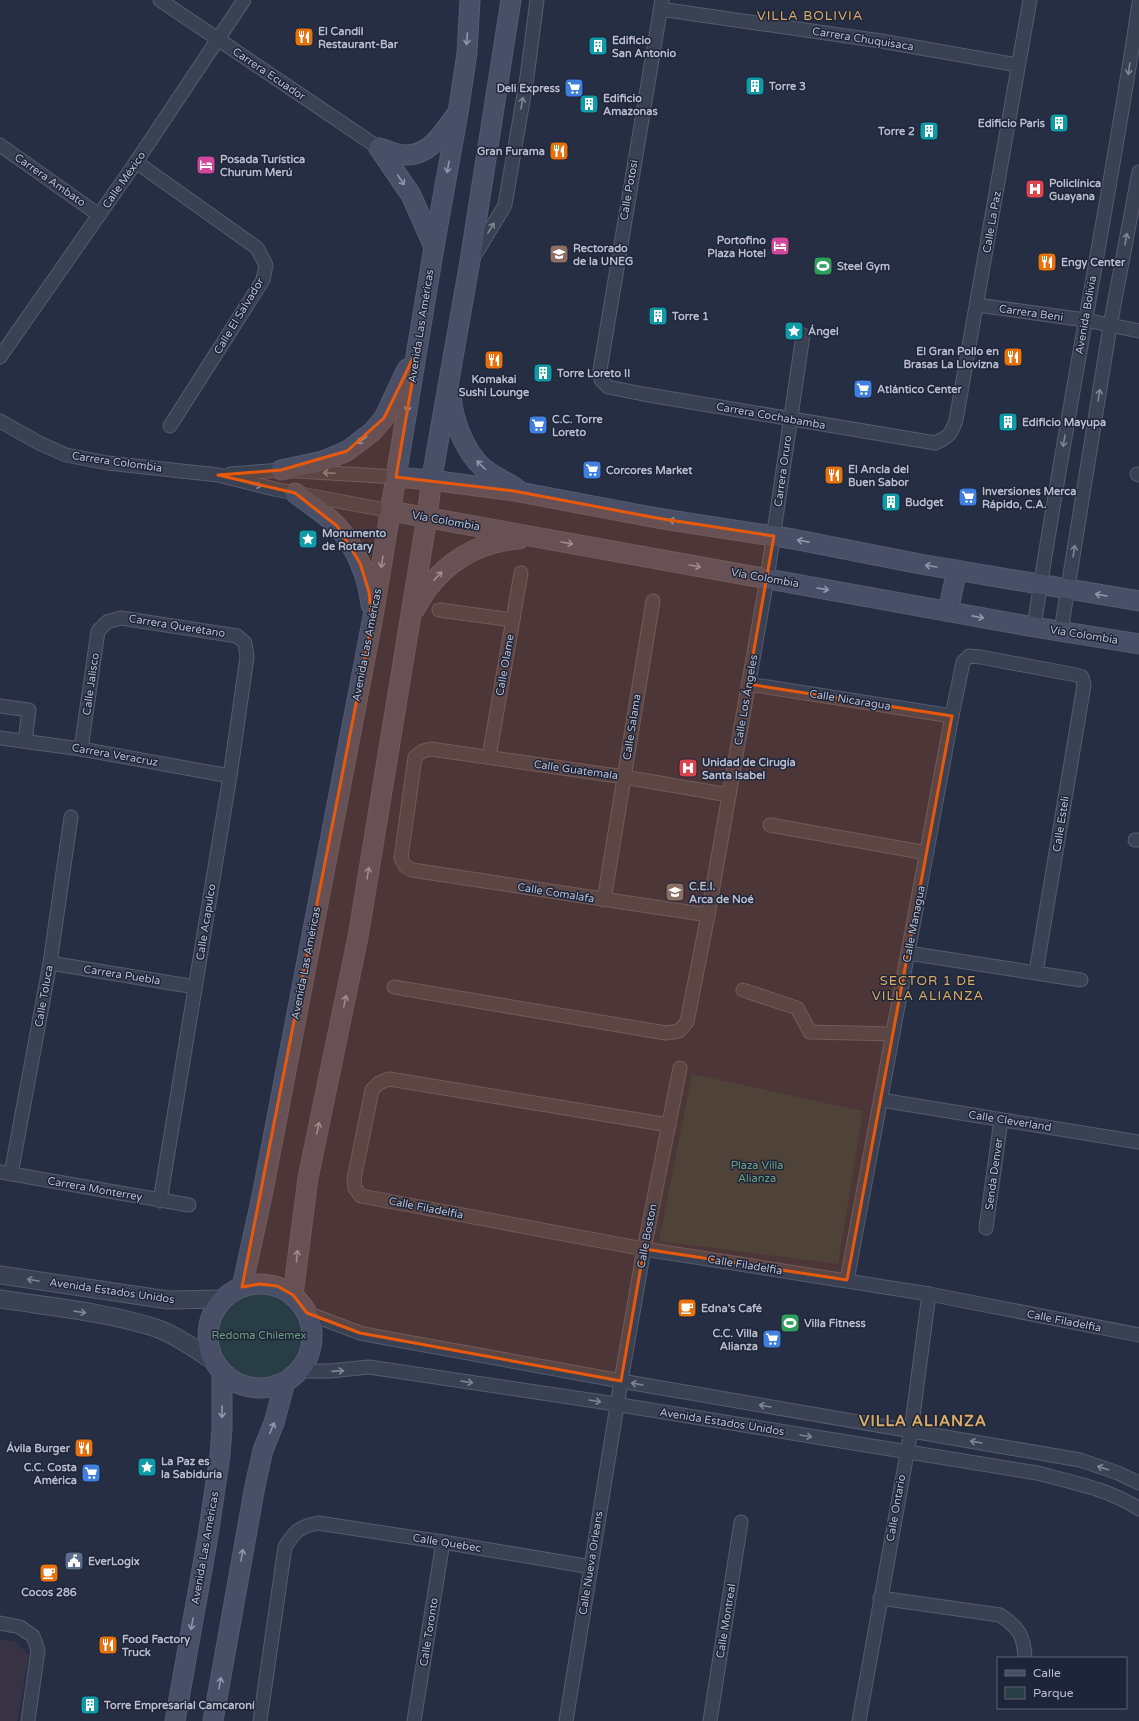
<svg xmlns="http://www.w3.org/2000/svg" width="1139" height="1721" viewBox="0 0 1139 1721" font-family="'Varela Round',sans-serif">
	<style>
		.medical { fill: #383344 }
		.green { fill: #283d45 }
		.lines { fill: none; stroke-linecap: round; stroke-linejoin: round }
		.minor-casing { stroke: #565b6e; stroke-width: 15 }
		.tertiary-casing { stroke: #565b6e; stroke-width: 19 }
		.secondary-casing { stroke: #565b6e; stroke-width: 21 }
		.minor { stroke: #3a4153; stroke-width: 13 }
		.tertiary { stroke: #3a4153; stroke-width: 17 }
		.secondary { stroke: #484f67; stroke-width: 19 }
		.oneway { stroke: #9196a9 }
		.oneway2 { stroke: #7f8596 }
		.marked { fill: #e8590c; fill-opacity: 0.2; stroke: #e8590c; stroke-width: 3; stroke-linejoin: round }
		.labels { text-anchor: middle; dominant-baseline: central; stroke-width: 3; stroke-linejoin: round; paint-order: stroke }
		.poi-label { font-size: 11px; font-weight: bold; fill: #b8bccd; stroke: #1f2539; text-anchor: start }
		.street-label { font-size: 11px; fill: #b8bccd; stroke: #1f2539 }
		.park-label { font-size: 11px; fill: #6e9f81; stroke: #1f2539 }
		.quarter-label { font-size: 13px; letter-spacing: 1px; fill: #dbac65; stroke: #1f2539 }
		.district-label { font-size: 15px; font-weight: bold; letter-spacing: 1px; fill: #dbac65; stroke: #1f2539 }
	</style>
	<rect width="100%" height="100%" fill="#262e44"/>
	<polygon class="medical" points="0,1639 16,1642 29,1655 17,1721 0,1721"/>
	<g class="green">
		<polygon points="692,1074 863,1111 838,1264 659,1241"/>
		<circle cx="259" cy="1335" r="43"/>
	</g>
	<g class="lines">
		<g class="minor-casing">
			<g id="minor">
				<polyline points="160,0 379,148"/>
				<path d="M662 0 600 370 601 380 608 387 643 394 935 443C949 437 951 434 956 420L1030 0"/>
				<polyline points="660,9 881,41 1018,65"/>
				<polyline points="0,145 99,215"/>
				<polyline points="136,162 257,248 266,265 263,280 170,426"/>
				<polyline points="472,258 478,250 505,205 527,77 537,0"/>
				<polyline points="977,305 1085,320 1139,331"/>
				<polyline points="0,357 136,162 244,0"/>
				<polyline points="0,421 39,443 66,455 108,463 218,475 274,489 391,511"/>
				<polyline points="230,474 281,470 396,477"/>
				<polyline points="1137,474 1139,475"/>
				<polyline points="439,610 513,620"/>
				<path d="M1034 627C1065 418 1108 212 1139 3"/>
				<polyline points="1061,631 1110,326 1139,172"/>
				<polyline points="748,684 952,716"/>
				<polyline points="0,706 29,710 25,741"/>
				<polyline points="0,738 81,749 230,776"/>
				<polyline points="81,749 98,631 107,622 121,618 237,636 245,643 247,657 230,776 160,1201"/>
				<polyline points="489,757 521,573"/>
				<polyline points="770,825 927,853"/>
				<polyline points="1135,840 1139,840"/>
				<polyline points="604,900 653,601"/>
				<polyline points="708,915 412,870 405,866 401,858 415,757 423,751 431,749 624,777 729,795"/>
				<polyline points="908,953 1081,980"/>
				<polyline points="50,963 195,987"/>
				<polyline points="394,987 666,1033 679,1031 687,1022 708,915 767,579 803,335"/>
				<polyline points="743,990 797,1008 810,1032 893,1034"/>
				<polyline points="881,1100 1139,1142"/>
				<polyline points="669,1125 389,1079 379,1083 372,1090 354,1179 355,1188 361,1196 644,1249 929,1294 1139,1335"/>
				<polyline points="0,1172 189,1205"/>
				<polyline points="11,1174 50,963 71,817"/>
				<polyline points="986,1228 1001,1120"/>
				<polyline points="847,1280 952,716 963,662 969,656 981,657 1076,675 1082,677 1084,685 1036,972"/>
				<polyline points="307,1313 360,1333 380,1337 621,1381 1080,1460 1118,1473 1139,1483"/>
				<path d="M299 1371H330L369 1367 596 1401 1037 1473C1071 1482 1109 1489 1139 1509"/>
				<path d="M880 1598 1000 1615C1018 1627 1024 1635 1025 1658"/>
				<polyline points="0,1623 20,1627 33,1636 38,1650 28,1721"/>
				<path d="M260 1721 285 1547C295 1531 299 1527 318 1523L443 1542 591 1567"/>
				<polyline points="414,1721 443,1542"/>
				<polyline points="566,1721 621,1381 644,1249 680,1068"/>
				<polyline points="710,1721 741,1522"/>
				<polyline points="859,1721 911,1431 929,1294"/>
			</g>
		</g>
		<g class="tertiary-casing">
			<g id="tertiary">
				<polyline points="0,1275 168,1300 224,1299"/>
				<path d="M0 1299C52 1307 106 1312 156 1328 176 1335 195 1349 212 1360"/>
			</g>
		</g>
		<g class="secondary-casing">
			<g id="secondary">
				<polyline points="379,148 411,195 434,247"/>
				<path d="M379 148C387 150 395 154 403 155 429 157 442 134 456 115"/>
				<path d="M451 393C452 419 464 450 483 468 493 476 507 482 517 489"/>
				<polyline points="281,470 323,461 347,451 372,432 384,418 407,369"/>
				<polyline points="396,477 431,480 514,491 657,518 793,539 920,564 1139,601"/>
				<path d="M295 493C309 504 325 513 337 526 356 547 368 577 371 605"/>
				<polyline points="391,511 1034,627 1139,644"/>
				<path d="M415 609C436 568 473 542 519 539"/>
				<polyline points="948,611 957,570"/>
				<circle cx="260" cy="1336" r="52"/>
				<polyline points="242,1287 262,1196 372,622 434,247 458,113 467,53 470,0"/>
				<polyline points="293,1295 308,1178 358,937 427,517 432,477 470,261 511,0"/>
				<polyline points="175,1721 208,1536 220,1455 222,1428 222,1373"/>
				<polyline points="213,1721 255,1486 263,1450 274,1423 285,1382"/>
			</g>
		</g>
		<use href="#minor" class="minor"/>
		<use href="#tertiary" class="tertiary"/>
		<use href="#secondary" class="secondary"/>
	</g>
	<defs><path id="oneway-shaft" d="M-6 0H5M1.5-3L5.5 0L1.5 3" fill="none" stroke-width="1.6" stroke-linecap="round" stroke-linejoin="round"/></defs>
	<g class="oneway">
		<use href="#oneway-shaft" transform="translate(467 39) rotate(94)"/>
		<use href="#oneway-shaft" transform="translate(448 167) rotate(100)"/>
		<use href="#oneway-shaft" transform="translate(401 180) rotate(56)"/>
		<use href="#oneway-shaft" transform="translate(408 406) rotate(99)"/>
		<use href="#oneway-shaft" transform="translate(362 440) rotate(143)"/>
		<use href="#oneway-shaft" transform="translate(481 465) rotate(-135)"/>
		<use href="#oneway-shaft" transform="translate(675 521) rotate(-171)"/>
		<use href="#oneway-shaft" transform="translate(803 541) rotate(-169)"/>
		<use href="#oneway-shaft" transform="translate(567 543) rotate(10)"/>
		<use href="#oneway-shaft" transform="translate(382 562) rotate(99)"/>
		<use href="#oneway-shaft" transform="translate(695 566) rotate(10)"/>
		<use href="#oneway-shaft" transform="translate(931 566) rotate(-171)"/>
		<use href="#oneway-shaft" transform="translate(438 576) rotate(-47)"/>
		<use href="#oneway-shaft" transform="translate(823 589) rotate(10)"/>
		<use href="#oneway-shaft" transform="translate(1101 595) rotate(-170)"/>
		<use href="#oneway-shaft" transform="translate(978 617) rotate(11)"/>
		<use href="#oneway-shaft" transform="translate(368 873) rotate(-81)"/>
		<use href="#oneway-shaft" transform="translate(345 1001) rotate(-78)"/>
		<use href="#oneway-shaft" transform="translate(318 1128) rotate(-78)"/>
		<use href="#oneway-shaft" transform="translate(297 1256) rotate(-84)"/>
		<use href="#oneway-shaft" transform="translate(222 1412) rotate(90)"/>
		<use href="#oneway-shaft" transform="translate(272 1428) rotate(-67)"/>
		<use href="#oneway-shaft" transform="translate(242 1555) rotate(-80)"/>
		<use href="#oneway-shaft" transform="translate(192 1624) rotate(100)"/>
		<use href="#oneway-shaft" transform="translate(220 1683) rotate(-80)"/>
	</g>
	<g class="oneway2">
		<use href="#oneway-shaft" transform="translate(1129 69) rotate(98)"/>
		<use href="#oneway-shaft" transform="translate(522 103) rotate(-80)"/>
		<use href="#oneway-shaft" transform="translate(491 228) rotate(-59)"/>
		<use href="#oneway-shaft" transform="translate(1126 239) rotate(-80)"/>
		<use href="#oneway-shaft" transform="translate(1099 395) rotate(-81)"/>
		<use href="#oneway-shaft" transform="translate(1064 441) rotate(100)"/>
		<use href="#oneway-shaft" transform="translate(329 473) rotate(-177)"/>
		<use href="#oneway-shaft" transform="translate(256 485) rotate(14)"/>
		<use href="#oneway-shaft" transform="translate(1074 551) rotate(-81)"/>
		<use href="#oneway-shaft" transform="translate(33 1280) rotate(-171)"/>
		<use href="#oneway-shaft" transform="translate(80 1312) rotate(8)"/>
		<use href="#oneway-shaft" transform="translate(338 1371) rotate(-4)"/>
		<use href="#oneway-shaft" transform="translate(467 1382) rotate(9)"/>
		<use href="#oneway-shaft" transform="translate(637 1384) rotate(-170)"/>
		<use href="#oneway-shaft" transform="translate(595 1401) rotate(9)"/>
		<use href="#oneway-shaft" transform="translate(765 1406) rotate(-170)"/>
		<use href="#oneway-shaft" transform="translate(806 1436) rotate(9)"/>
		<use href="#oneway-shaft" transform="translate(976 1442) rotate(-170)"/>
		<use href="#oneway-shaft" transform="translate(1103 1468) rotate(-161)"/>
	</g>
	<path class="marked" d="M418 348 396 477 514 491 657 518 774 536 748 684 952 716 847 1280 644 1249 621 1381 360 1333 307 1313 293 1295 277 1286 260 1284 242 1287 372 622 369 592 360 563 337 526 295 493 218 475 281 470 347 451 384 418Z"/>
	<defs>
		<g id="restaurant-square" transform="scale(1)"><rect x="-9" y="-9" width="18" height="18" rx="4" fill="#e8710a" stroke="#1f2539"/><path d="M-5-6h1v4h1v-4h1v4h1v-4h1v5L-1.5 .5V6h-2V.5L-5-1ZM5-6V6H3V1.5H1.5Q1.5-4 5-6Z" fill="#fff"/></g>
		<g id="building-square" transform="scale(1)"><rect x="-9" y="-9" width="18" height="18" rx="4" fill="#0f9aa8" stroke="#1f2539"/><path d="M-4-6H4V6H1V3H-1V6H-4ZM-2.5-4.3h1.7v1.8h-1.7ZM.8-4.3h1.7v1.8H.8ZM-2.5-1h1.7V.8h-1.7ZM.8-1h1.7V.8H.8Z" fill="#fff"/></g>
		<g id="supermarket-square" transform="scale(1)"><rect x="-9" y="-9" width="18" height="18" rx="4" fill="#3f7fe0" stroke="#1f2539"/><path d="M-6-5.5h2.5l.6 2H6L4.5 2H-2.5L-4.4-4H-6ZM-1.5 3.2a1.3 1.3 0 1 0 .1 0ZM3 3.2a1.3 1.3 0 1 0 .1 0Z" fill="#fff"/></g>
		<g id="hotel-square" transform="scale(1)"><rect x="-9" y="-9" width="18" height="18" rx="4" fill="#d1479c" stroke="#1f2539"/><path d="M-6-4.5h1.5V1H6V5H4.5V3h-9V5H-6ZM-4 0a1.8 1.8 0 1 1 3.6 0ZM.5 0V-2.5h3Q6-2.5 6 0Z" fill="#fff"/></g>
		<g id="hospital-square" transform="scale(1)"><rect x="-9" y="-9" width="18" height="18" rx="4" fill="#e0444e" stroke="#1f2539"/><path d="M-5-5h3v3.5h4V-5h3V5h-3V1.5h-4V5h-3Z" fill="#fff"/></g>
		<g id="university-square" transform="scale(1)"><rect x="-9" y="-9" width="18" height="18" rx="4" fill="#8d6e63" stroke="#1f2539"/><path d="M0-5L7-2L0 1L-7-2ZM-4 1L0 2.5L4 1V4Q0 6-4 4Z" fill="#fff"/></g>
		<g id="stadium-square" transform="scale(1)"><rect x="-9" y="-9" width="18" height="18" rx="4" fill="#2e9e5b" stroke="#1f2539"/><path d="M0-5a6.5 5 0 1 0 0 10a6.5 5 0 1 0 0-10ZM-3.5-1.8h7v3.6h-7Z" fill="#fff"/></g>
		<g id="sight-square" transform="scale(1)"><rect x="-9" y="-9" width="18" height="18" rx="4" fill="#0f9aa8" stroke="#1f2539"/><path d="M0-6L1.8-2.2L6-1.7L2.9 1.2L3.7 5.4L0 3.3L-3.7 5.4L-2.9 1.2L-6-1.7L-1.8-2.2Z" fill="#fff"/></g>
		<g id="school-square" transform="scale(1)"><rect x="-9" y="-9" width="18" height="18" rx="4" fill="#8d6e63" stroke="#1f2539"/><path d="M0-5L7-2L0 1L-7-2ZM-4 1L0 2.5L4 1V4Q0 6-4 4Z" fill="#fff"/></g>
		<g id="cafe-square" transform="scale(1)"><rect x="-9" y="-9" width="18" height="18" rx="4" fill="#e8710a" stroke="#1f2539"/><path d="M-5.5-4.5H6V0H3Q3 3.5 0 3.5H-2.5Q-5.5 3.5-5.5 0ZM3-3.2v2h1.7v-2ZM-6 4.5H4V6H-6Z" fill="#fff"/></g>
		<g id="civic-square" transform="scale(1)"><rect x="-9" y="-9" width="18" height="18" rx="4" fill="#5c6f8a" stroke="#1f2539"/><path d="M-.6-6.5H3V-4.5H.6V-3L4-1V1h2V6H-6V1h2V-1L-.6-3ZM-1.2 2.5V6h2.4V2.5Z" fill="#fff"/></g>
	</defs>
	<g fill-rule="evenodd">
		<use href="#restaurant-square" x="304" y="37"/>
		<use href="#building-square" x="598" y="46"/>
		<use href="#building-square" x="755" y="86"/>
		<use href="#supermarket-square" x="574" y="88"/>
		<use href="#building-square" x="589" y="104"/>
		<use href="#building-square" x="1059" y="123"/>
		<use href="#building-square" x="929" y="131"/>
		<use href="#restaurant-square" x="559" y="151"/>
		<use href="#hotel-square" x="206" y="165"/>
		<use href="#hospital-square" x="1035" y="189"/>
		<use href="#hotel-square" x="780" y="246"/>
		<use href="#university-square" x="559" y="254"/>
		<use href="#restaurant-square" x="1047" y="262"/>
		<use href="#stadium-square" x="823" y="266"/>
		<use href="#building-square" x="658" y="316"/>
		<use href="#sight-square" x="794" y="331"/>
		<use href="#restaurant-square" x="1013" y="357"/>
		<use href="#restaurant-square" x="494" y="360"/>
		<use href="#building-square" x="543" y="373"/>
		<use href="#supermarket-square" x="863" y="389"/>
		<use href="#building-square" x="1008" y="422"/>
		<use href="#supermarket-square" x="538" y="425"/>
		<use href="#supermarket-square" x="592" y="470"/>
		<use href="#restaurant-square" x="834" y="475"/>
		<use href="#supermarket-square" x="968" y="497"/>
		<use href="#building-square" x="891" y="502"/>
		<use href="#sight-square" x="308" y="539"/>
		<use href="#hospital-square" x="688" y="768"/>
		<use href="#school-square" x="675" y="892"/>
		<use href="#cafe-square" x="687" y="1308"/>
		<use href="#stadium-square" x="790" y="1323"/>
		<use href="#supermarket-square" x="772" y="1339"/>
		<use href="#restaurant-square" x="84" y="1448"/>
		<use href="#sight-square" x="147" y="1467"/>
		<use href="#supermarket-square" x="91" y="1473"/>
		<use href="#civic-square" x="74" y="1561"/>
		<use href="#cafe-square" x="49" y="1573"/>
		<use href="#restaurant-square" x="108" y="1645"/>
		<use href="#building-square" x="90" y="1705"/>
	</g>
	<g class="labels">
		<g class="poi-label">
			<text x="318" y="31">El Candil<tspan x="318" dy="13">Restaurant-Bar</tspan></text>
			<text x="612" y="40">Edificio<tspan x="612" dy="13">San Antonio</tspan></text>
			<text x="769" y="86">Torre 3</text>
			<text x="560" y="88" text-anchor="end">Deli Express</text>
			<text x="603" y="98">Edificio<tspan x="603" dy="13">Amazonas</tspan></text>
			<text x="1045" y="123" text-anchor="end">Edificio Paris</text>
			<text x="915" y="131" text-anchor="end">Torre 2</text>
			<text x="545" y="151" text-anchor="end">Gran Furama</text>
			<text x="220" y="159">Posada Turística<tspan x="220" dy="13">Churum Merú</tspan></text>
			<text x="1049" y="183">Policlínica<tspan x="1049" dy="13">Guayana</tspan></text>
			<text x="766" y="240" text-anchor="end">Portofino<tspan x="766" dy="13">Plaza Hotel</tspan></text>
			<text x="573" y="248">Rectorado<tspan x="573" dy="13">de la UNEG</tspan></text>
			<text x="1061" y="262">Engy Center</text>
			<text x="837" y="266">Steel Gym</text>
			<text x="672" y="316">Torre 1</text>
			<text x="808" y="331">Ángel</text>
			<text x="999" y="351" text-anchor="end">El Gran Pollo en<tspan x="999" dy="13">Brasas La Llovizna</tspan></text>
			<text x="557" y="373">Torre Loreto II</text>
			<text x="494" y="379" text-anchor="middle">Komakai<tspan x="494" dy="13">Sushi Lounge</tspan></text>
			<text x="877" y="389">Atlántico Center</text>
			<text x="552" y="419">C.C. Torre<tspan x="552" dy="13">Loreto</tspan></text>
			<text x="1022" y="422">Edificio Mayupa</text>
			<text x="848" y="469">El Ancla del<tspan x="848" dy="13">Buen Sabor</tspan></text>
			<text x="606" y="470">Corcores Market</text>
			<text x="982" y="491">Inversiones Merca<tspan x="982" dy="13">Rápido, C.A.</tspan></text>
			<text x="905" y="502">Budget</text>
			<text x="322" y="533">Monumento<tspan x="322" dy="13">de Rotary</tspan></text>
			<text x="702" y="762">Unidad de Cirugía<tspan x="702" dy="13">Santa Isabel</tspan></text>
			<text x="689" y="886">C.E.I.<tspan x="689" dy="13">Arca de Noé</tspan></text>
			<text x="701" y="1308">Edna's Café</text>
			<text x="804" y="1323">Villa Fitness</text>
			<text x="758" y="1333" text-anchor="end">C.C. Villa<tspan x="758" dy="13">Alianza</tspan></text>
			<text x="70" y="1448" text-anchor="end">Ávila Burger</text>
			<text x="161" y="1461">La Paz es<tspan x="161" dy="13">la Sabiduría</tspan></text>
			<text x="77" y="1467" text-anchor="end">C.C. Costa<tspan x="77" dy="13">América</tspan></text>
			<text x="88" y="1561">EverLogix</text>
			<text x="49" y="1592" text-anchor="middle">Cocos 286</text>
			<text x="122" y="1639">Food Factory<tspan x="122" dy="13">Truck</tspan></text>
			<text x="104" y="1705">Torre Empresarial Camcaroní</text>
		</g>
		<g class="street-label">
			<text transform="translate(863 39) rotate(9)">Carrera Chuquisaca</text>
			<text transform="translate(269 74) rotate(34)">Carrera Ecuador</text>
			<text transform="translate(50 180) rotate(35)">Carrera Ambato</text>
			<text transform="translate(124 180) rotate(-55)">Calle México</text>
			<text transform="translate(629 190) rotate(-80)">Calle Potosí</text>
			<text transform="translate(992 222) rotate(-80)">Calle La Paz</text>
			<text transform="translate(1031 313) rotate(8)">Carrera Beni</text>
			<text transform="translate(1086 315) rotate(-80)">Avenida Bolivia</text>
			<text transform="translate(239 316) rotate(-59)">Calle El Salvador</text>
			<text transform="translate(421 326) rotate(-81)">Avenida Las Américas</text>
			<text transform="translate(771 416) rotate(10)">Carrera Cochabamba</text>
			<text transform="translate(117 462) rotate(8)">Carrera Colombia</text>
			<text transform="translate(783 471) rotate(-82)">Carrera Oruro</text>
			<text transform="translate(446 521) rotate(10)">Vía Colombia</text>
			<text transform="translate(765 578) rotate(10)">Vía Colombia</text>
			<text transform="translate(177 626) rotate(9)">Carrera Querétano</text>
			<text transform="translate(1084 635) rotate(9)">Vía Colombia</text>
			<text transform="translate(367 645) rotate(-79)">Avenida Las Américas</text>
			<text transform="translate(505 665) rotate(-80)">Calle Olame</text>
			<text transform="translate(91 684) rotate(-82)">Calle Jalisco</text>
			<text transform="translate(746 700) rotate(-80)">Calle Los Ángeles</text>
			<text transform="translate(850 700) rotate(9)">Calle Nicaragua</text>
			<text transform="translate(632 727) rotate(-81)">Calle Salama</text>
			<text transform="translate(115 755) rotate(10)">Carrera Veracruz</text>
			<text transform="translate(576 770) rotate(8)">Calle Guatemala</text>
			<text transform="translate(1061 824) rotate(-81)">Calle Esteli</text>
			<text transform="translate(556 893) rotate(9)">Calle Comalafa</text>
			<text transform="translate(206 922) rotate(-81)">Calle Acapulco</text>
			<text transform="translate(914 924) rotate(-79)">Calle Managua</text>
			<text transform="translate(306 963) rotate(-79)">Avenida Las Américas</text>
			<text transform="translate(122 975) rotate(9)">Carrera Puebla</text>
			<text transform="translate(44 996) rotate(-80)">Calle Toluca</text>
			<text transform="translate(1010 1121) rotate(9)">Calle Cleverland</text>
			<text transform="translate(994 1174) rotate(-82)">Senda Denver</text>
			<text transform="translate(95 1189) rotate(10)">Carrera Monterrey</text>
			<text transform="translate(426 1208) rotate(11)">Calle Filadelfia</text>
			<text transform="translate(647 1236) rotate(-79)">Calle Boston</text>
			<text transform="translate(745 1265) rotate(9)">Calle Filadelfia</text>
			<text transform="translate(112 1291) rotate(8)">Avenida Estados Unidos</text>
			<text transform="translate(1064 1321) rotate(11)">Calle Filadelfia</text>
			<text transform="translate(722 1422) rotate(9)">Avenida Estados Unidos</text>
			<text transform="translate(896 1508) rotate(-80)">Calle Ontario</text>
			<text transform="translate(447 1543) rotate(9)">Calle Quebec</text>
			<text transform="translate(205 1548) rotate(-80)">Avenida Las Américas</text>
			<text transform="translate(591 1563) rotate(-81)">Calle Nueva Orleans</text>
			<text transform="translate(726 1621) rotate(-81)">Calle Montreal</text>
			<text transform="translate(429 1632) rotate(-81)">Calle Toronto</text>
		</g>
		<g class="park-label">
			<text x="757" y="1165">Plaza Villa<tspan x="757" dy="13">Alianza</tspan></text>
			<text x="259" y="1335">Redoma Chilemex</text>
		</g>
		<g class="quarter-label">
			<text x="810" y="16">VILLA BOLIVIA</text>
			<text x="928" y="981">SECTOR 1 DE<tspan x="928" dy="15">VILLA ALIANZA</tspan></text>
		</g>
		<g class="district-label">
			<text x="923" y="1421">VILLA ALIANZA</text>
		</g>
	</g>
	<rect x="997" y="1657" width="130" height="52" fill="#1f2539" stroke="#5c6174"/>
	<rect x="1005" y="1670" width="20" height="6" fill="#484f67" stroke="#5c6174"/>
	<text x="1033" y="1677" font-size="12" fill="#b8bccd">Calle</text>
	<rect x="1005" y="1687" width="20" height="12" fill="#283d45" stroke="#5c6174"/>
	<text x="1033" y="1697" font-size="12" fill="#b8bccd">Parque</text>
</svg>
